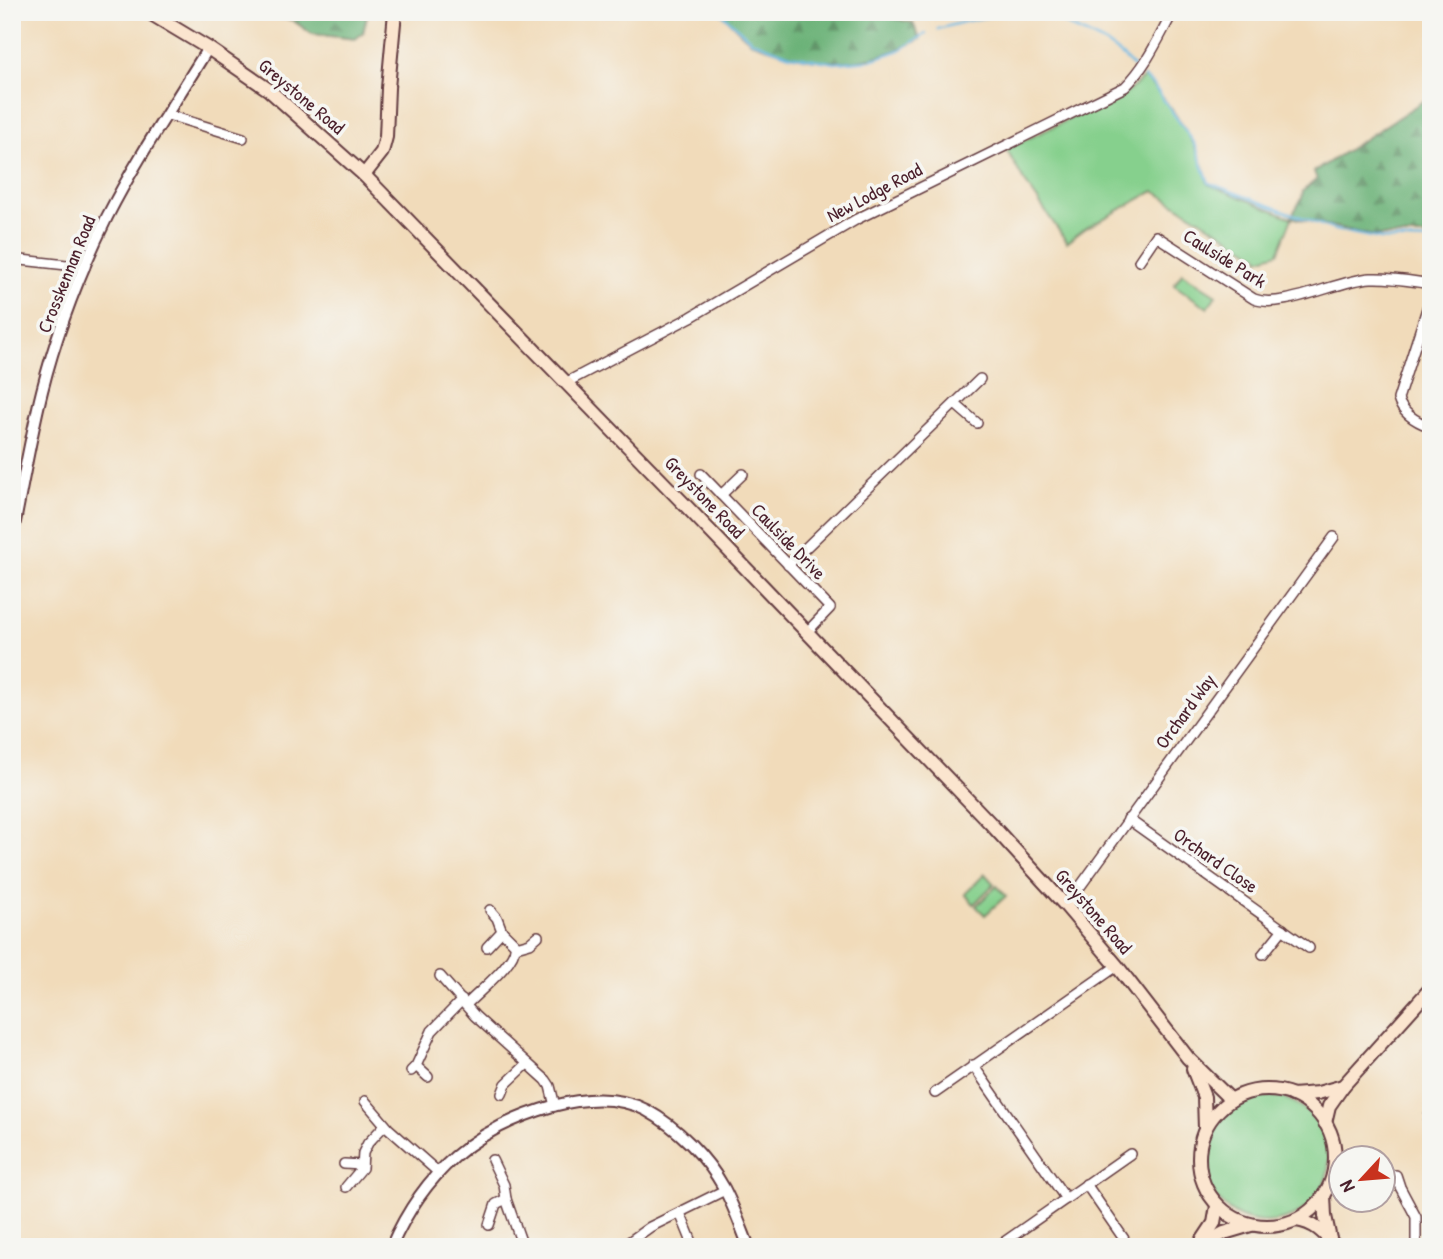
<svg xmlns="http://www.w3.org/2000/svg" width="1443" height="1259" viewBox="0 0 1443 1259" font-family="'Patrick Hand',sans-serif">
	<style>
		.green { fill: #86d08d; stroke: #68785c; stroke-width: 2 }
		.forest { fill: url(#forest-firs); stroke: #5b6852; stroke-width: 2 }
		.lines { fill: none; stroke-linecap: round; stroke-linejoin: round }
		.stream { stroke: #66b6e1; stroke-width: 2.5 }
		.minor-casing { stroke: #633b40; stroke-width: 12 }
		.tertiary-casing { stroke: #633b40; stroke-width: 14 }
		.secondary-casing { stroke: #633b40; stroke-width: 16 }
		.minor { stroke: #fff; stroke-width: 9 }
		.tertiary { stroke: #fff; stroke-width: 10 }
		.secondary { stroke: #fbe5cf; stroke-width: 12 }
		.labels { text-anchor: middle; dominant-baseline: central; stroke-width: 7; stroke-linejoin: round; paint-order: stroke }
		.street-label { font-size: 19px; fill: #4a1f2b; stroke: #f6f6f2 }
	</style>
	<defs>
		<pattern id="forest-firs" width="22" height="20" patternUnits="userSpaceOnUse" patternTransform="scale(1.75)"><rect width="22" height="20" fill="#6cb278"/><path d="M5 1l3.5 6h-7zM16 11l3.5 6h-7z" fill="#5b9063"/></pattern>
	</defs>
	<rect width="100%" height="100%" fill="#f6f6f2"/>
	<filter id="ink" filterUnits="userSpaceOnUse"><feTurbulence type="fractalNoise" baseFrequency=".0143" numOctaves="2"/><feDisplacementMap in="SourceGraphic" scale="14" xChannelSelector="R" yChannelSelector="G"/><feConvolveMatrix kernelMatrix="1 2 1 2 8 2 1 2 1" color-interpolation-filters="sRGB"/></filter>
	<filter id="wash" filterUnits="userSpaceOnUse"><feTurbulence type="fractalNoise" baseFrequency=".00686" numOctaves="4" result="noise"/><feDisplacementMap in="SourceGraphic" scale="28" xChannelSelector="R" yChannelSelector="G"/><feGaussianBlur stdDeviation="1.57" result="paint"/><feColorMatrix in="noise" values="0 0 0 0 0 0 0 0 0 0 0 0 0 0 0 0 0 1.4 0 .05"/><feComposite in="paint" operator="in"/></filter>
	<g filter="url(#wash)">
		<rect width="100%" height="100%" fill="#f1dbba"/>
		<g class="green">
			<path d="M1144 77C1169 101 1203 150 1208 184L1292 218 1278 253 1259 259V256L1154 191 1086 228 1067 242 1023 179 1006 149 1129 91Z"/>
			<polygon points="1182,273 1216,295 1208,308 1174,285"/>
			<polygon points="985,874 994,884 974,904 965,894"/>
			<polygon points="997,886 1006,896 985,915 976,906"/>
			<circle cx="1266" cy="1159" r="63"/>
		</g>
		<g class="forest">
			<polygon points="231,12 368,12 363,33 355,39 312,34 292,20"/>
			<path d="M720 12H868L913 23 920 39C872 65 829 68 778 51 770 48 760 46 752 42 741 35 730 21 720 12Z"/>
			<polygon points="1431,96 1431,236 1374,236 1291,217 1302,198 1303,191 1317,179 1314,172"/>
		</g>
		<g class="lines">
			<g class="stream">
				<polyline points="720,12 752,41 790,55 835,63 871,60 900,50 926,34"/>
				<path d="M938 29C965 21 1024 5 1051 16 1059 19 1067 25 1075 29 1102 41 1113 46 1134 67"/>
				<polyline points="1144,77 1154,86 1195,144 1209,183 1335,230 1381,239 1431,241"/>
			</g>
		</g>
	</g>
	<g filter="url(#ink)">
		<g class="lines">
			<g class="minor-casing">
				<g id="minor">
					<polyline points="168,115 243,138"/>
					<polyline points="12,259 85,267"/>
					<path d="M1139 261 1156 236 1254 299C1282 310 1338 280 1371 278 1391 277 1411 281 1431 284"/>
					<path d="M1431 296 1398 399C1402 413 1417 422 1431 427"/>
					<path d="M567 382 691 317 857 219 1125 87C1147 65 1158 39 1173 12"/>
					<polyline points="955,404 977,423"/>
					<polyline points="701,474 830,608 807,632"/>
					<polyline points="721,495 743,474"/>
					<polyline points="788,565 980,379"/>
					<polyline points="1128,819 1309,948"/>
					<polyline points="1066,906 1334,537"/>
					<polyline points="487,947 502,931"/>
					<polyline points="516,947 530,943 538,936"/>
					<polyline points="1263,954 1283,929"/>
					<polyline points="440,976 475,1016 546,1080 550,1086 555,1106"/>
					<path d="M466 1005C478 992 518 961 515 944L502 931 497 918 490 910"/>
					<polyline points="973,1065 1066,1199"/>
					<polyline points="416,1066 428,1077"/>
					<polyline points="411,1071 416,1066 432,1031 462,1000"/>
					<polyline points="935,1093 1117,966"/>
					<polyline points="502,1094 506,1084 527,1064"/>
					<polyline points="365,1101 388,1128 439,1173"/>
					<polyline points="1428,1126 1431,1104"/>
					<polyline points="492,1160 504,1185 506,1199 523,1247"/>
					<polyline points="344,1164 362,1165"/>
					<polyline points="1396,1175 1400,1187 1416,1217 1416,1247"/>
					<polyline points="1086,1184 1124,1239"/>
					<polyline points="346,1187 362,1168 363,1153 368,1143 385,1125"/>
					<polyline points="680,1213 694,1247"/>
					<polyline points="489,1225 496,1204 506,1199"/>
					<polyline points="622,1247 650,1227 725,1190"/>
					<polyline points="997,1247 1130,1154"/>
				</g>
			</g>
			<g class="tertiary-casing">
				<g id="tertiary">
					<path d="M12 537C22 488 30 439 42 391 57 331 80 272 107 217 137 158 174 104 208 48"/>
					<path d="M391 1247C424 1172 475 1128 553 1106 584 1098 617 1095 646 1110 677 1127 707 1157 724 1188 734 1207 741 1227 749 1247"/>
				</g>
			</g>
			<g class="secondary-casing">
				<g id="secondary">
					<polyline points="148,12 208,48 269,90 364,175 688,508 990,823 1066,906 1117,966 1188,1058 1231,1100"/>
					<polyline points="364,175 382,152 386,137 388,88 395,12"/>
					<polyline points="1193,1069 1204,1097 1205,1129"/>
					<circle cx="1267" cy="1158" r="68"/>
					<polyline points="1292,1095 1318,1093 1343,1086"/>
					<polyline points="1325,1123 1329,1106 1343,1086 1431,988"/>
					<polyline points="1324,1195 1325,1216 1330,1239"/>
					<path d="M1296 1220C1314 1222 1324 1233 1336 1247"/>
					<polyline points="1200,1244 1214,1223 1217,1206"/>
					<polyline points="1199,1247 1224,1233 1251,1225"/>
				</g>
			</g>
			<use href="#minor" class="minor"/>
			<use href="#tertiary" class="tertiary"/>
			<use href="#secondary" class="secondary"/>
		</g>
	</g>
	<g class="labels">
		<g class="street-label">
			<text transform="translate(302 96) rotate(40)">Greystone Road</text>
			<text transform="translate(874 192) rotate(-28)">New Lodge Road</text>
			<text transform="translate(1225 258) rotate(32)">Caulside Park</text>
			<text transform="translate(66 274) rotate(-68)">Crosskennan Road</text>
			<text transform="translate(705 497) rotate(46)">Greystone Road</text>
			<text transform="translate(789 541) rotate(46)">Caulside Drive</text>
			<text transform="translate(1185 711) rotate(-54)">Orchard Way</text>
			<text transform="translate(1216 860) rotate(35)">Orchard Close</text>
			<text transform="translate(1094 911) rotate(49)">Greystone Road</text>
		</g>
	</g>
	<rect width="1443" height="1259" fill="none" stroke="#f6f6f2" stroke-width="42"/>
	<g transform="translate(1362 1179) rotate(244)"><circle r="33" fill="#f6f6f2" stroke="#b1a0a2" stroke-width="2"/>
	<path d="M0-5L12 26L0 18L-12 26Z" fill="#c8321e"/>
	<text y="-10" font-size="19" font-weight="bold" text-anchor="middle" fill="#4a1f2b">N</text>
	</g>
</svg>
